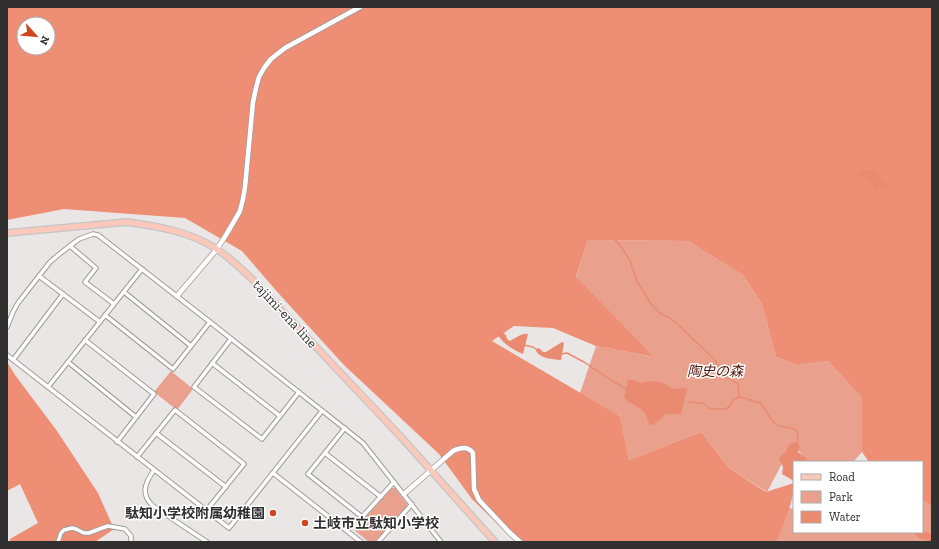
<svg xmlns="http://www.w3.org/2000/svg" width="939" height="549" viewBox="0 0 939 549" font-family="'Zilla Slab','Noto Sans JP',serif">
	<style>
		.green { fill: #e9a08d }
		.forest { fill: #ee8e74; fill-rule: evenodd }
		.water { fill: #ea8b71 }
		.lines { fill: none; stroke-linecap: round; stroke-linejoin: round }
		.stream { stroke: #ea8b71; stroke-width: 1.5 }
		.river { stroke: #ea8b71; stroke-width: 8 }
		.minor-casing { stroke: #9f9b9a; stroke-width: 5.5 }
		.tertiary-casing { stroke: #9f9b9a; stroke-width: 6 }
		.primary-casing { stroke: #c5c5c5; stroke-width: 8 }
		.minor { stroke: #fff; stroke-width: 3.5 }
		.tertiary { stroke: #fff; stroke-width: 4.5 }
		.primary { stroke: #fbc9bb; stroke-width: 5.5 }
		.poi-dot { fill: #d04620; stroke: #fff; stroke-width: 1.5 }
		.labels { text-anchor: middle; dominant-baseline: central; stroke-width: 3; stroke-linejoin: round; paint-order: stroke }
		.street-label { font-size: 14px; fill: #312f2f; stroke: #fff }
		.park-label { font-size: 14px; font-style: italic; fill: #511607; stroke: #fff }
		.poi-label { font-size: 14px; font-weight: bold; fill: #312f2f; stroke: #fff; text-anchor: end }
	</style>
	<rect width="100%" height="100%" fill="#eae6e5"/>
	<g class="green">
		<polygon points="588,240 688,241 743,275 762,304 776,357 797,365 828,361 862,398 862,452 853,462 807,462 793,443 767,492 729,468 701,432 629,460 620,416 580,393 596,346 653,357 576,278"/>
		<polygon points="171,371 193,389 177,410 154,392"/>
		<polygon points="392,488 395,488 407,504 407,506 375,542 369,542 354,530"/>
		<polygon points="922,500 932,506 932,542 777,542 789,508 794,509 794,532 922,532"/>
	</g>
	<g class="forest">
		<path d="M7 7H932V506L922 500V462H869L862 452V398L828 361 797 365 776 357 762 304 743 275 688 241 588 240 576 277 654 357 596 346 553 328 514 326 492 341 620 416 629 460 701 432 729 468 766 492 794 483C794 502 783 524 777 542H516L472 499 439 454 344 365 280 295 242 251 185 218 64 209 7 220ZM24 24H48V48H24Z"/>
		<polygon points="7,362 15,375 57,431 98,493 114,529 95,542 10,542 10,539 38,523 20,484 7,491"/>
	</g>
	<g class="water">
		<path d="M872 169H874C876 176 884 180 888 186L875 192 869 180 866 177H858L857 176 858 172 860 170H869Z"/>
		<path d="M499 330 506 335 507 339 510 341C516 338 522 333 528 334L523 354C513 350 500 342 496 331Z"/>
		<path d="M562 342 564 343 561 360C552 359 541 359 536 351V349L539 348 543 352H546Z"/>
		<path d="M628 380H633L642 383C650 380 658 381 665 384 669 386 673 389 677 389 681 389 683 387 687 389L681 414H666L654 425 650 424 648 422C646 406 633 407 624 398Z"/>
		<polygon points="795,442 800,446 798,452 806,458 808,462 794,462 794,481 782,474 783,467 779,459 780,457 785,453 789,445"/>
	</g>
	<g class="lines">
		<g class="stream">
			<path d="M612 237 620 245 630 261 637 281 651 304 660 313 670 318 674 321 714 359C718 364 719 370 723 374 727 379 734 380 738 384 739 387 738 393 739 397"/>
			<polyline points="524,345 533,347 537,350"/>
			<polyline points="561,354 567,353 584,362 614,382 627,389"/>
			<path d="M688 402 703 403 710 409H725L729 407 734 399 741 397 760 403C766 409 769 419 776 424 785 431 802 421 797 444"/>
		</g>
		<polyline class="river" points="918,532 920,534 932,538"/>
		<g class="minor-casing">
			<g id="minor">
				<polyline points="70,246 96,268 85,282 114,304"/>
				<polyline points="39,276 100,322"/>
				<polyline points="124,292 191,346"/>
				<polyline points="105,315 173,369 210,322"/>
				<polyline points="7,327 13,312 18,303 50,262 62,252 79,239 93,234 98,235 210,322 363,443 441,542"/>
				<polyline points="231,339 194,387 262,439 299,392"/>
				<polyline points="85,340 154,394 117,442"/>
				<polyline points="7,355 229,528 322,411"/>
				<polyline points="13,360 63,294"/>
				<polyline points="68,362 136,417"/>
				<polyline points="212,363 280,416"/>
				<polyline points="48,387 142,269"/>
				<polyline points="345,428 308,474 362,517 394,482"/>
				<polyline points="156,433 226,487"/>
				<polyline points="325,453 381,497"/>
				<polyline points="137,457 175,410 244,464 206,511"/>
				<path d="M154 470C145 483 140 494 153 506L207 542"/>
				<polyline points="273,473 361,542"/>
				<polyline points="58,542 61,533 64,530 72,528 76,529 84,533 89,533 102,528 108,526 125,529 131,536 131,542"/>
				<polyline points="378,542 412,504"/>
			</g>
		</g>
		<g class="tertiary-casing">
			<g id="tertiary">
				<polyline points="177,296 217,249 226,235 240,211 243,199 245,187 253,102 256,88 259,77 264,68 271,59 285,48 360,7"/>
				<path d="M404 494 453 451C461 447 468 446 473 453L474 489 479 500 509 532 520 542"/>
			</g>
		</g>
		<g class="primary-casing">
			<path id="primary" d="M7 233 127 222C157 226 190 232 215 248 228 256 239 267 250 277L401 437 495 542"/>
		</g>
		<use href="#minor" class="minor"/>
		<use href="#tertiary" class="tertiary"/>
		<use href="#primary" class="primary"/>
	</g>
	<g class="poi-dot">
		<circle cx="273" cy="513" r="4"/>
		<circle cx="305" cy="523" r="4"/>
	</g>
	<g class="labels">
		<g class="street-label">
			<text transform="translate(285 314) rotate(47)">tajimi-ena line</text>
		</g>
		<g class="park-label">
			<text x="715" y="371">陶史の森</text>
		</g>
		<g class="poi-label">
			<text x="265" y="513">駄知小学校附属幼稚園</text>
			<text x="313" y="523" text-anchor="start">土岐市立駄知小学校</text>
		</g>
	</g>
	<rect width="939" height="549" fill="none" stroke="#312f2f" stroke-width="16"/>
	<rect x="793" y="461" width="130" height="72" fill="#ffffff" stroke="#adacac"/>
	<rect x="801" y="474" width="20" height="6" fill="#fbc9bb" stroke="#adacac"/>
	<text x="829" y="481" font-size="12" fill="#312f2f">Road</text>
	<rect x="801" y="491" width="20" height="12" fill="#e9a08d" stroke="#adacac"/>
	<text x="829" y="501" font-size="12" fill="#312f2f">Park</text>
	<rect x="801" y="511" width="20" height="12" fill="#ea8b71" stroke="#adacac"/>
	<text x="829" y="521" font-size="12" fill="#312f2f">Water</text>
	<g transform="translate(36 36) rotate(117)"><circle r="19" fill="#ffffff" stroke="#adacac"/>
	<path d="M0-3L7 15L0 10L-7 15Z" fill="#d04620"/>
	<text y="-6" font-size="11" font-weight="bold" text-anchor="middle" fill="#312f2f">N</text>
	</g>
</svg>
